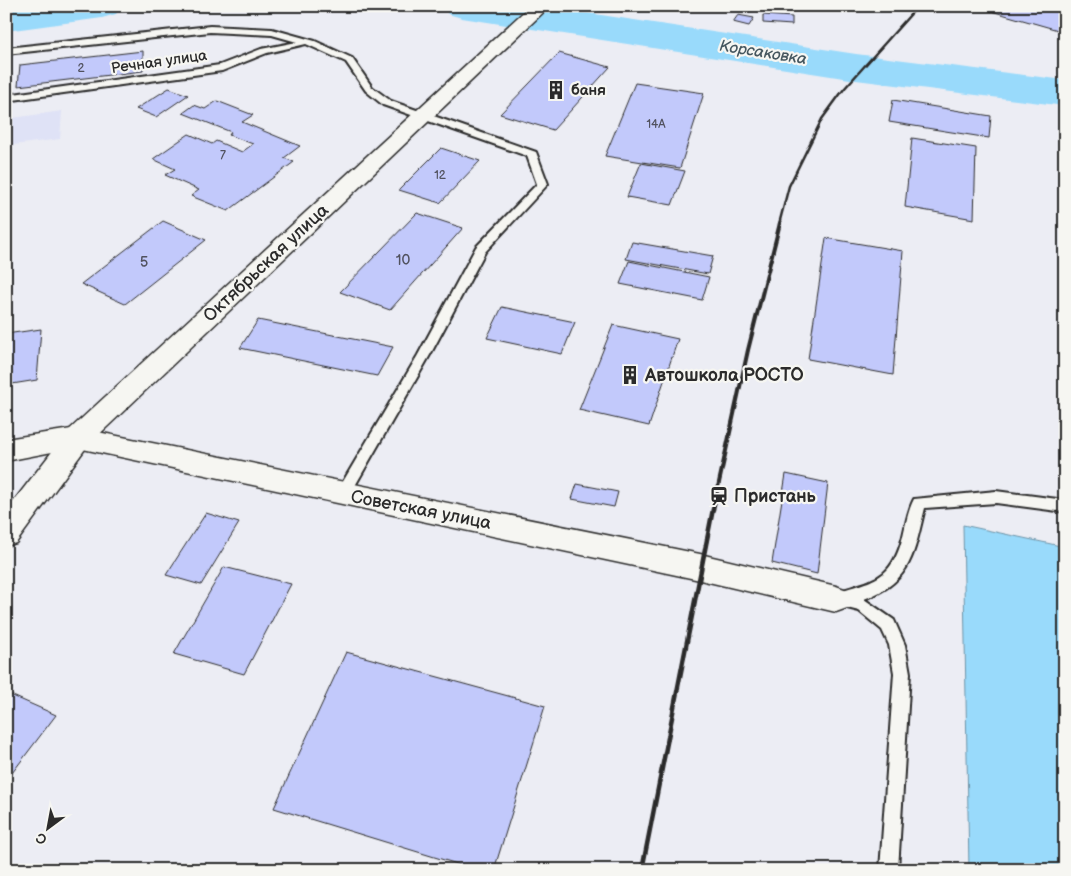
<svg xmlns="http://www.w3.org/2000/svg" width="1071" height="876" viewBox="0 0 1071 876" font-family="'Balsamiq Sans',sans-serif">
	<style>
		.built { fill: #dfe2f6 }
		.water { fill: #99dafb; stroke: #6d94a8 }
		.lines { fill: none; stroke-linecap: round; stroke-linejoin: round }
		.river { fill: #99dafb; fill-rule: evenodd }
		.building { fill: #c2c9fb; stroke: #2b2b2b }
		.lane-casing { stroke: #2b2b2b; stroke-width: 4 }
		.street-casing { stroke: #2b2b2b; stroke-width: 3 }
		.secondary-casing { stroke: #2b2b2b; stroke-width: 3 }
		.primary-casing { stroke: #2b2b2b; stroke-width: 3 }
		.lane { fill: #f6f6f2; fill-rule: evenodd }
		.street { fill: #f6f6f2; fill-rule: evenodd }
		.secondary { fill: #f6f6f2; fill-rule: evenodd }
		.primary { fill: #f6f6f2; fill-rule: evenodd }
		.rail-far2 { stroke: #2b2b2b; stroke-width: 2.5 }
		.rail-far1 { stroke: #2b2b2b; stroke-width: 4 }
		.rail { stroke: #2b2b2b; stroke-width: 4.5 }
		.labels { text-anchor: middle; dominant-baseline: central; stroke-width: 4.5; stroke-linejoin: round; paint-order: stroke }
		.far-number-label { font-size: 12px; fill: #51525f }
		.far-street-label { font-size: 15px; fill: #2b2b2b; stroke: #f6f6f2 }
		.far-poi-label { font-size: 15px; font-weight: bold; fill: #2b2b2b; stroke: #f6f6f2; text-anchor: start }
		.number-label { font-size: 15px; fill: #51525f }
		.far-water-label { font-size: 16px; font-style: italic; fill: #46575f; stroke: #f6f6f2 }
		.street-label { font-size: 18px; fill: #2b2b2b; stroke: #f6f6f2 }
		.poi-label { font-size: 18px; font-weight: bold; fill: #2b2b2b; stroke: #f6f6f2; text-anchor: start }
	</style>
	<rect width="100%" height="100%" fill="#ecedf4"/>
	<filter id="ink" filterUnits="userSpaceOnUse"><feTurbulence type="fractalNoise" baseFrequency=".02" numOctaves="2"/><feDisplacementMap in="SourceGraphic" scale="10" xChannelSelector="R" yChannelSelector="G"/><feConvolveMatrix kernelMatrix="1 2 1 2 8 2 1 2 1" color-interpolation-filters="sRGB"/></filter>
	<g filter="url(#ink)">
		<polygon class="built" points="62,111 60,139 6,146 6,119"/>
		<polygon class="water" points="963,525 1065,547 1065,870 969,870"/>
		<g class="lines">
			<g class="river">
				<polygon points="122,6 116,14 102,18 6,31 6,7"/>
				<polygon points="442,6 542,6 856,54 1065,80 1065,106 856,80 462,18 448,14"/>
			</g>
		</g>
		<g class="building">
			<polygon points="995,6 1065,6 1065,32 991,11"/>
			<polygon points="738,15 754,18 749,26 733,22"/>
			<polygon points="763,15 792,17 792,25 763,23"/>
			<polygon points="143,51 143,71 18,86 20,65"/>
			<polygon points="559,53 610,67 553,130 500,114"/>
			<polygon points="635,83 704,93 680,168 605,156"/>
			<polygon points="169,88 188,95 156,117 136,109"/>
			<polygon points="893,100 991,116 989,138 889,122"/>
			<polygon points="217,101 253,115 242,122 300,146 284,158 294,162 228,211 191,196 199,190 165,175 175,169 153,159 189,134 212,144 216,141 242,152 253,144 229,135 231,132 183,113 194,105 205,109"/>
			<polygon points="912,138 976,148 974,219 905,207"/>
			<polygon points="441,148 480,161 440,203 399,190"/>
			<polygon points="641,163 685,171 672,205 627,197"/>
			<polygon points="417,213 463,228 390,310 340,292"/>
			<polygon points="163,221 206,240 125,304 81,284"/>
			<polygon points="826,238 903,251 893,375 808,359"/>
			<polygon points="632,242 713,256 708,274 626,259"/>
			<polygon points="629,261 709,277 702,300 620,284"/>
			<polygon points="502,307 575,322 562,354 487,338"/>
			<polygon points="258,320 393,347 377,376 240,348"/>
			<polygon points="613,325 678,339 649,426 579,410"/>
			<polygon points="41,329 37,380 6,385 6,334"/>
			<polygon points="786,474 828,483 817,574 772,563"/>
			<polygon points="577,484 618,492 614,507 572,499"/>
			<polygon points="206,513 239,523 201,585 166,575"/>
			<polygon points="224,567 291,584 244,674 174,654"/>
			<polygon points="346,652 545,706 494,870 477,870 274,808"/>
			<polygon points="6,693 56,715 6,781"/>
		</g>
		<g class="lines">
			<g class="lane-casing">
				<g id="lane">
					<polygon points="210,26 272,29 315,41 352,58 372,87 391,101 536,152 548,184 485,252 430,355 348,498 343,500 338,498 336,494 338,490 418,355 476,247 537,184 527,156 383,105 366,91 346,62 306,44 267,53 222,71 6,101 6,95 220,65 261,49 297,42 272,35 210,32 6,54 6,48"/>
					<path d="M996 491 1065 500V512L996 503 925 508C914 552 912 582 864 599L894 620 905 645 910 673 898 870H880L894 673 889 645 882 630 859 611 831 604 828 599 831 594C870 580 891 584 903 536 906 524 908 510 914 499Z"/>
				</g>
			</g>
			<g class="street-casing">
				<polygon id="street" points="78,428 700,554 836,586 847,590 852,599 847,608 836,612 700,580 78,448 68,445 64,438 68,431"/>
			</g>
			<g class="secondary-casing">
				<polygon id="secondary" points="78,428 88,431 92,438 88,445 6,461 6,439"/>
			</g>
			<g class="primary-casing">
				<polygon id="primary" points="530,6 550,6 88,445 16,543 6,546 6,511 68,431"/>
			</g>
			<use href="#lane" class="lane"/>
			<use href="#street" class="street"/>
			<use href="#secondary" class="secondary"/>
			<use href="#primary" class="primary"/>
			<polyline class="rail-far2" points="779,224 789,186 822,119 844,89 918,6"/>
			<polyline class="rail-far1" points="713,510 748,350 780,223"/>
			<polyline class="rail" points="642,870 713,509"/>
		</g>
	</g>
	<defs>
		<g id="building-bare" transform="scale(1.5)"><path d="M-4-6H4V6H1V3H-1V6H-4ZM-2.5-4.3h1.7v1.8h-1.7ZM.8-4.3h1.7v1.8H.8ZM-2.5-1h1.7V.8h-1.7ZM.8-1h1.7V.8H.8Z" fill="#2b2b2b" stroke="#f6f6f2" stroke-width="2.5" paint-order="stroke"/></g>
		<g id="station-bare" transform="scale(1.5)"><path d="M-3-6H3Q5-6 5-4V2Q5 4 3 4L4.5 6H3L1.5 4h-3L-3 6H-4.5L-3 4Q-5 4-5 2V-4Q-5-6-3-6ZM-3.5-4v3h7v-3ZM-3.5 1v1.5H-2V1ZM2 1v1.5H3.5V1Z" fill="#2b2b2b" stroke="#f6f6f2" stroke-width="2.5" paint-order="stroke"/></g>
	</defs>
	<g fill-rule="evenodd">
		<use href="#building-bare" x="556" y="90"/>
		<use href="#building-bare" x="630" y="375"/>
		<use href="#station-bare" x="719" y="496"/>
	</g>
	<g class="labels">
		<g class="far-number-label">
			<text x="81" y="68">2</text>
			<text x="656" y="124">14А</text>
			<text x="223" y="155">7</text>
			<text x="440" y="175">12</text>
		</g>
		<g class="far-street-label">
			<text transform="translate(159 62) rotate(-8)">Речная улица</text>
		</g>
		<g class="far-poi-label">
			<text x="571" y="90">баня</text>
		</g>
		<g class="number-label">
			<text x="403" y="260">10</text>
			<text x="144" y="262">5</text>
		</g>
		<g class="far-water-label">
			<text transform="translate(763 53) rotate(9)">Корсаковка</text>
		</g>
		<g class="street-label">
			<text transform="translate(266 263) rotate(-43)">Октябрьская улица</text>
			<text transform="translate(421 510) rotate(11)">Советская улица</text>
		</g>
		<g class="poi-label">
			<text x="645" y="375">Автошкола РОСТО</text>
			<text x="734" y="496">Пристань</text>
		</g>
	</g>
	<rect width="1071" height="876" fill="none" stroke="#f6f6f2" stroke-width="25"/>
	<rect x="12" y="12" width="1046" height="851" fill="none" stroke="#2b2b2b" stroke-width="2" filter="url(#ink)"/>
	<g transform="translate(48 828) rotate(212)" stroke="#f6f6f2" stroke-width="4" paint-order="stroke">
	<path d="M0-4L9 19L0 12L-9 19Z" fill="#2b2b2b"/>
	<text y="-8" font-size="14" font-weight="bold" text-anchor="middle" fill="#2b2b2b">С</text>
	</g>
</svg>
